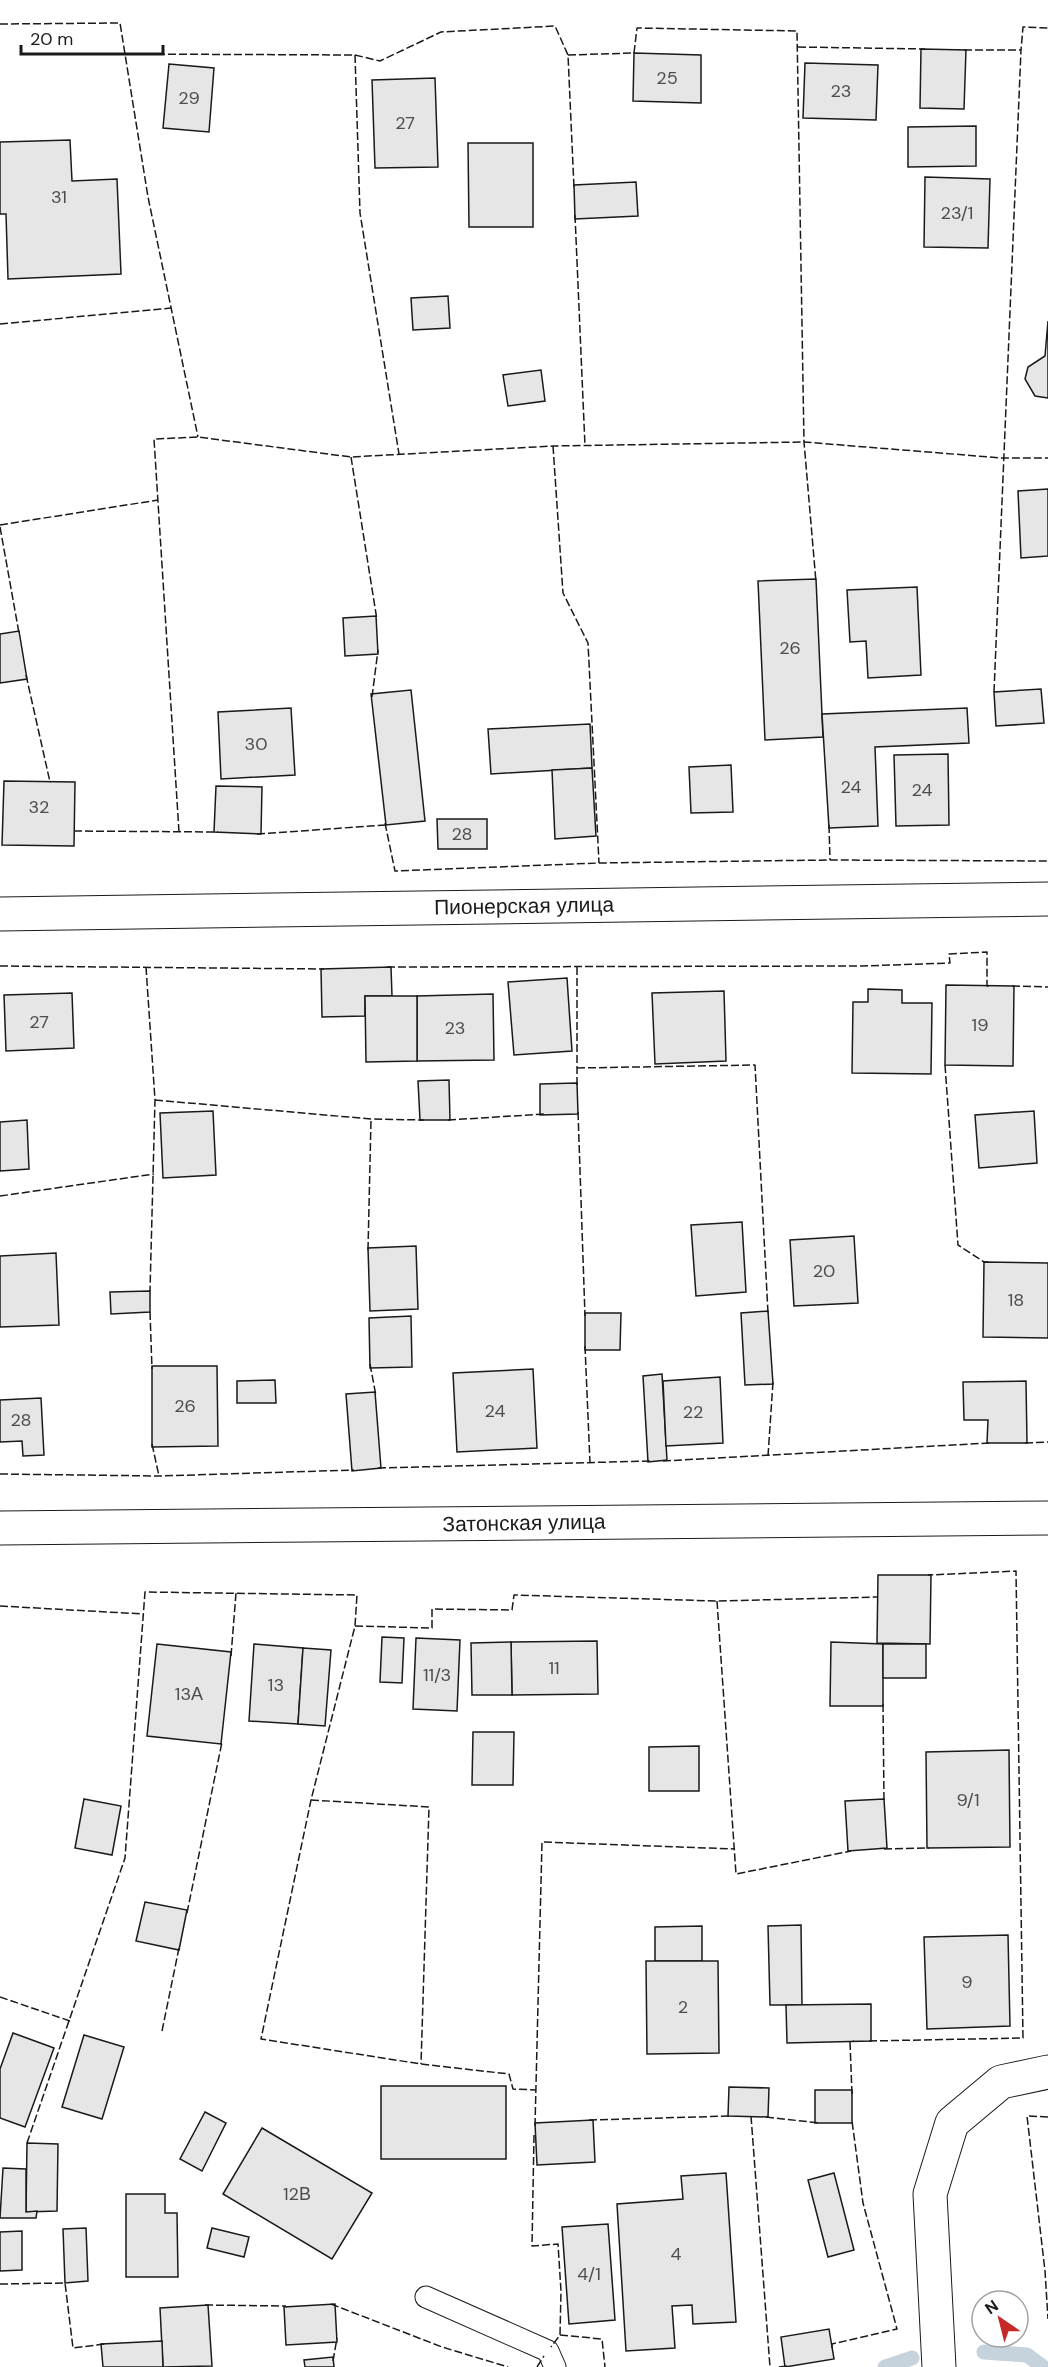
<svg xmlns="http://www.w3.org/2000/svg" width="1048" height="2367" viewBox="0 0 1048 2367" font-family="'DM Sans',sans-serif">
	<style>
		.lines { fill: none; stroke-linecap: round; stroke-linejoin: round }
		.stream { stroke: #c6d2dc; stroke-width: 15 }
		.building { fill: #e6e6e6; stroke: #1a1a1a; stroke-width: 1.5 }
		.service-casing { stroke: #1a1a1a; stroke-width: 23 }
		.minor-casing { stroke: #1a1a1a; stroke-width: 35 }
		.service { stroke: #fff; stroke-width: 21 }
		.minor { stroke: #fff; stroke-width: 33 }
		.fence { stroke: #1a1a1a; stroke-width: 1.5; stroke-dasharray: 8 3; stroke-linecap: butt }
		.labels { text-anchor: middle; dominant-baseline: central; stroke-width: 4.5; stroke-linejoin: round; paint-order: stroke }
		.number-label { font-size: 18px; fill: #4d4d4d }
		.street-label { font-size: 21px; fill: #1a1a1a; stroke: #fff }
	</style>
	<rect width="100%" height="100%" fill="#fff"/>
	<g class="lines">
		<g class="stream">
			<polyline points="984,2352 1027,2355 1043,2367"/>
			<polyline points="885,2367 912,2358"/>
		</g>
	</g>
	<g class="building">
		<polygon points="921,49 966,50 964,109 920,108"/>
		<polygon points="634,53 701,55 701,103 633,101"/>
		<polygon points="805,63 878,65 876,120 803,118"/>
		<polygon points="169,64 214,68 209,132 163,128"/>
		<polygon points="435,78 438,167 375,168 372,80"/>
		<polygon points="976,126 976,166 908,167 908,127"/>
		<polygon points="70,140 72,181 117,179 121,274 8,279 6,214 0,214 0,142"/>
		<polygon points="468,143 533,143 533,227 469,227"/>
		<polygon points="925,177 990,179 988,248 924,247"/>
		<polygon points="636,182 638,216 575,219 574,185"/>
		<polygon points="448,296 450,328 413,330 411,298"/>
		<polygon points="1048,321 1048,398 1035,396 1025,379 1028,367 1045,356"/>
		<polygon points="541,370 545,401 508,406 503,375"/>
		<polygon points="1048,489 1048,556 1021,558 1018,491"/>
		<polygon points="816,579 823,737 765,740 758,581"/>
		<polygon points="917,587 921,675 868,678 866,641 850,642 847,590"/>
		<polygon points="376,616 378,654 345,656 343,618"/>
		<polygon points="19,631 27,679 0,683 0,634"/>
		<polygon points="1041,689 1044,723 996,726 994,692"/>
		<polygon points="411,690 425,821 386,825 371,694"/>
		<polygon points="291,708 295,775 221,779 218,712"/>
		<polygon points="967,708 969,743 875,747 878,826 829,828 822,714"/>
		<polygon points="590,724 592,768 491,774 488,729"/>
		<polygon points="948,754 949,825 896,826 894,755"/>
		<polygon points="731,765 733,812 691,813 689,767"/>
		<polygon points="592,768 596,836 555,839 552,770"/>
		<polygon points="4,781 75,782 74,846 2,845"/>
		<polygon points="216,786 262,787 261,834 214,832"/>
		<polygon points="437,819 487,819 487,849 438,849"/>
		<polygon points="391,967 392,996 365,996 365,1016 322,1017 321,969"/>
		<polygon points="567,978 572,1051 514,1055 508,982"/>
		<polygon points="946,985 1014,986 1013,1066 945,1065"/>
		<polygon points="868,989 902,990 902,1003 932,1003 931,1074 852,1073 853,1002 868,1002"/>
		<polygon points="724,991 726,1061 655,1064 652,993"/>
		<polygon points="72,993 74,1048 6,1051 4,995"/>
		<polygon points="493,994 494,1060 417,1061 417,996"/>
		<polygon points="365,996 417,996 417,1061 366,1062"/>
		<polygon points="449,1080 450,1120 420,1120 418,1081"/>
		<polygon points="577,1083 578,1114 540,1115 540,1084"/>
		<polygon points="213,1111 216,1175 163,1178 160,1113"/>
		<polygon points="1034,1111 1037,1163 979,1168 975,1115"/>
		<polygon points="27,1120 29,1169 0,1171 0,1122"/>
		<polygon points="742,1222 746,1292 696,1296 691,1225"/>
		<polygon points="854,1236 858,1303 794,1306 790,1240"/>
		<polygon points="416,1246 418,1309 370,1311 368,1248"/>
		<polygon points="56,1253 59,1325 0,1327 0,1256"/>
		<polygon points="984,1262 1048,1263 1048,1338 983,1337"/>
		<polygon points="150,1291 150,1312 111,1314 110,1292"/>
		<polygon points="768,1311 773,1384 745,1385 741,1313"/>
		<polygon points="585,1313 621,1313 620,1350 585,1350"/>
		<polygon points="411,1316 412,1367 370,1368 369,1318"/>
		<polygon points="152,1366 217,1366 218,1446 152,1447"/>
		<polygon points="533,1369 537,1448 457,1452 453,1373"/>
		<polygon points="662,1374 667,1460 648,1462 643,1376"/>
		<polygon points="720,1377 723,1443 666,1446 663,1381"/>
		<polygon points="275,1380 276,1403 237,1403 237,1381"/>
		<polygon points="1026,1381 1027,1443 987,1443 988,1420 964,1420 963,1382"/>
		<polygon points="375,1392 381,1468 352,1471 346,1394"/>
		<polygon points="41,1398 44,1455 23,1456 22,1441 0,1442 0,1400"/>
		<polygon points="878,1575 931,1575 930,1644 877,1643"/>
		<polygon points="382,1637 404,1638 402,1683 380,1682"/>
		<polygon points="416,1638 460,1640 457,1711 413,1709"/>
		<polygon points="597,1641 598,1694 512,1695 511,1642"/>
		<polygon points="511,1642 512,1695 472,1695 471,1643"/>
		<polygon points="831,1642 883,1644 883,1706 830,1706"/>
		<polygon points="157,1644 231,1652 221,1744 147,1736"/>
		<polygon points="254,1644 303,1648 298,1724 249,1721"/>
		<rect x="883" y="1644" width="43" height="34"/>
		<polygon points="303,1648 331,1650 325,1726 298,1724"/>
		<polygon points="473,1732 514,1732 513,1785 472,1785"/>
		<polygon points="699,1746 699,1791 649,1791 649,1747"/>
		<polygon points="1009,1750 1010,1847 927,1848 926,1752"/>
		<polygon points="84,1799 121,1806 112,1855 75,1848"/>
		<polygon points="884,1799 887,1848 848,1851 845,1801"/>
		<polygon points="145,1902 187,1910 179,1950 136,1941"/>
		<polygon points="801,1925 802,2005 770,2005 768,1926"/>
		<polygon points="702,1926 702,1961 655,1961 655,1927"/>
		<polygon points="1008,1935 1010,2026 927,2029 924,1937"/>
		<polygon points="646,1961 718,1961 719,2053 647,2054"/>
		<polygon points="871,2004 871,2041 787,2043 786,2005"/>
		<polygon points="13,2033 54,2048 25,2127 0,2118 0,2069"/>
		<polygon points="84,2035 124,2047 102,2119 62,2107"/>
		<rect x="381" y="2086" width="125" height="73"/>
		<polygon points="729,2087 769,2088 768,2117 728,2116"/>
		<rect x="815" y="2090" width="37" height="33"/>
		<polygon points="205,2112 226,2123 202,2171 180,2159"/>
		<polygon points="593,2120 595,2162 537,2165 535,2123"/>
		<polygon points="262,2128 372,2193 332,2259 223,2194"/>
		<polygon points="27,2143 58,2144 57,2211 26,2212"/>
		<polygon points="3,2168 26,2169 26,2212 37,2211 36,2218 0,2218"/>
		<polygon points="726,2173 736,2322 693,2324 692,2305 672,2306 675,2348 626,2351 617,2204 683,2199 681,2176"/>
		<polygon points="834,2173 854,2250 828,2257 808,2180"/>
		<polygon points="126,2194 165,2194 165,2213 177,2213 178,2277 126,2277"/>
		<polygon points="608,2224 615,2320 569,2324 562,2227"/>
		<polygon points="86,2228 88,2281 65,2283 63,2229"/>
		<polygon points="212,2228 249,2237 244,2257 207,2248"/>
		<polygon points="22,2231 22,2270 0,2271 0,2232"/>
		<polygon points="335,2304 337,2342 286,2345 284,2307"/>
		<polygon points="208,2305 212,2366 163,2367 160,2308"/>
		<polygon points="829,2329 834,2359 785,2367 781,2337"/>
		<polygon points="162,2341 163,2367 103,2367 101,2344"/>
		<polygon points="333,2357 334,2367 305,2367 304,2360"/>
	</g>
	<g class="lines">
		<g class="service-casing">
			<polyline id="service" points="426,2297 548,2351 555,2367"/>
		</g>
		<g class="minor-casing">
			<g id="minor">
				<polyline points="0,914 1048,899"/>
				<polyline points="0,1528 1048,1518"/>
				<polyline points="939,2367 930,2194 952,2123 1001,2082 1048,2072"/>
			</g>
		</g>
		<use href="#service" class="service"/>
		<use href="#minor" class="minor"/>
		<g class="fence">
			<polyline points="0,24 120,23 148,197 198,437"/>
			<polyline points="798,47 925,49"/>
			<polyline points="964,50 1021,50"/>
			<polyline points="124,54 355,55 380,61 441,32 555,26 568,55 574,188"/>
			<polyline points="355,55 360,213 399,454"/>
			<polyline points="568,55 634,53 637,28 797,31 804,442 816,582"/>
			<polyline points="575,215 585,446"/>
			<polyline points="0,324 171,308"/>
			<polyline points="553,446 563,593 588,643 599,863"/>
			<polyline points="351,457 377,620"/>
			<polyline points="0,525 158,500"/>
			<polyline points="0,527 19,633"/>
			<polyline points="26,675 50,782 51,782"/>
			<polyline points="994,692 1021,50 1023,27 1048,28"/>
			<polyline points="372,697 378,650"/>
			<polyline points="385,823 395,871 599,863 830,860 1048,861"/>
			<polyline points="829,825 830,860"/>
			<polyline points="74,831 218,832"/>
			<polyline points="179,832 154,439 198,437 351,457 553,446 804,442 1002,458 1048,458"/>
			<polyline points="257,834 386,825"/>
			<polyline points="0,966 324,969"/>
			<polyline points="146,967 155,1100 150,1291"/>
			<polyline points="387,967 861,966 950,963 949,954 987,952 987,986 991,986"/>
			<polyline points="1012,986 1048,987"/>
			<polyline points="945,1065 958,1245 984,1262 988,1262"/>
			<polyline points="577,1068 755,1065 768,1313"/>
			<polyline points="577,1085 577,967"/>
			<polyline points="155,1100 371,1119 424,1120"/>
			<polyline points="578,1112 585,1316"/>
			<polyline points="448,1120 544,1114"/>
			<polyline points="0,1196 154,1174"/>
			<polyline points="368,1250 371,1119"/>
			<polyline points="150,1312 152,1369"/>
			<polyline points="585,1346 590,1463"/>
			<polyline points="370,1364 376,1396"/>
			<polyline points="1025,1443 1048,1442"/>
			<polyline points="152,1444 159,1476"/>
			<polyline points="768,1456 773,1382"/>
			<polyline points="663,1461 989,1443"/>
			<polyline points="378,1468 651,1461"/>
			<polyline points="0,1474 159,1476 354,1470"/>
			<polyline points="717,1601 736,1874 851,1851"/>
			<polyline points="0,1606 143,1614"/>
			<polyline points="355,1626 432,1628 432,1609 512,1610 514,1595 717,1601 877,1597"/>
			<polyline points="231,1656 236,1593"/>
			<polyline points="883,1704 884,1803"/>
			<polyline points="311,1800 429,1807 421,2064"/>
			<polyline points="884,1849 929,1848"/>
			<polyline points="187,1913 222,1742"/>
			<polyline points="0,1997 70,2021"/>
			<polyline points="162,2031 179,1948"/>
			<polyline points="869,2041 1023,2038 1016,1571 928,1575"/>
			<polyline points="852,2094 850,2042 854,2041"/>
			<polyline points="751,2116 770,2367"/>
			<polyline points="766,2117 819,2123"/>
			<polyline points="1048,2117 1027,2116 1045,2271 1048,2319"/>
			<polyline points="589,2120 730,2116"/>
			<polyline points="535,2126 542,1842 735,1849"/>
			<polyline points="534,2135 532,2246 558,2244 561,2291 560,2335 551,2347"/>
			<polyline points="27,2143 125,1858 145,1592 357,1595 355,1626 311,1800 261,2039 421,2064 509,2074 513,2089 536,2090"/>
			<polyline points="0,2284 65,2283 73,2348 105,2344"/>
			<polyline points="331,2304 442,2347 508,2367"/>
			<polyline points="205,2305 286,2306"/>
			<polyline points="560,2335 602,2339 605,2367"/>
			<polyline points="832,2348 832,2344 897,2329 863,2203 852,2121"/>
			<polyline points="333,2361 337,2338"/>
			<polyline points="537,2367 544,2356"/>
			<polyline points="779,2367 788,2366"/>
		</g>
	</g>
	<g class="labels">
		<g class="number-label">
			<text x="667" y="78">25</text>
			<text x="841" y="91">23</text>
			<text x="189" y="98">29</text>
			<text x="405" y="123">27</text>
			<text x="59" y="197">31</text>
			<text x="957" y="213">23/1</text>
			<text x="790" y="648">26</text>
			<text x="256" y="744">30</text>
			<text x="851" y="787">24</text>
			<text x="922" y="790">24</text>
			<text x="39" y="807">32</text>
			<text x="462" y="834">28</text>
			<text x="39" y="1022">27</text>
			<text x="980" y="1025">19</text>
			<text x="455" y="1028">23</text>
			<text x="824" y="1271">20</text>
			<text x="1016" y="1300">18</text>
			<text x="185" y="1406">26</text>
			<text x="495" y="1411">24</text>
			<text x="693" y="1412">22</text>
			<text x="21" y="1420">28</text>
			<text x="554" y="1668">11</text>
			<text x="437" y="1675">11/3</text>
			<text x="276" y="1685">13</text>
			<text x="189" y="1694">13А</text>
			<text x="968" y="1800">9/1</text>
			<text x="967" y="1982">9</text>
			<text x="683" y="2007">2</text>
			<text x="297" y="2194">12В</text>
			<text x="676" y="2254">4</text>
			<text x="589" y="2274">4/1</text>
		</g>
		<g class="street-label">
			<text transform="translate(524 906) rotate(-1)">Пионерская улица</text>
			<text transform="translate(524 1523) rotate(-1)">Затонская улица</text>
		</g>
	</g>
	<g transform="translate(1000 2319) rotate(325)"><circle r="28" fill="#ffffff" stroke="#a3a3a3" stroke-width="1.5"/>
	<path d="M0-4.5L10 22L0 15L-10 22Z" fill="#c62828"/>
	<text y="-9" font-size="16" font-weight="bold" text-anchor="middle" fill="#1a1a1a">N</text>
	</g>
	<path d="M21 45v9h142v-9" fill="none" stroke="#1a1a1a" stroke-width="3"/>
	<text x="30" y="45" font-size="18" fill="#1a1a1a" stroke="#ffffff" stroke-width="4.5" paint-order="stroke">20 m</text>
</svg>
